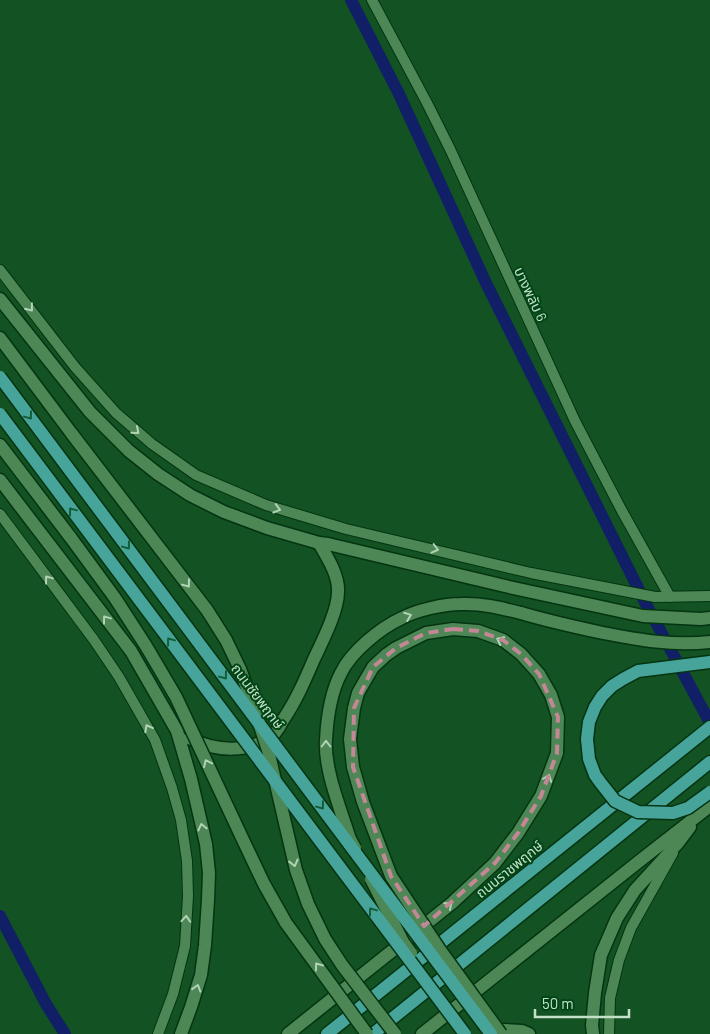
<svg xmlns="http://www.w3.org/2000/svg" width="710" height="1034" viewBox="0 0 710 1034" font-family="Barlow,'Noto Sans Thai',sans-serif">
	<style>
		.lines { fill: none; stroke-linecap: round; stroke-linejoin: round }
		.canal { stroke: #111f67; stroke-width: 12 }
		.minor-casing { stroke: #043411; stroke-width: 12 }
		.secondary-casing { stroke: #043411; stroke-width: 15 }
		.primary-casing { stroke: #043411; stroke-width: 15 }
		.minor { stroke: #4c8755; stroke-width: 10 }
		.secondary { stroke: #4c8755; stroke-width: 12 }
		.primary { stroke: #47a49a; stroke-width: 12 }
		.secondary-bridge-casing { stroke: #043411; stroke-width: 15; stroke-linecap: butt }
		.primary-bridge-casing { stroke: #043411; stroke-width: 15; stroke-linecap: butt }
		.secondary-bridge { stroke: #4c8755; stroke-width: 12 }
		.primary-bridge { stroke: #47a49a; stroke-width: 12 }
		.oneway { stroke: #b1d4b5 }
		.oneway2 { stroke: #135e38 }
		.marked { fill: none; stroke: #c38796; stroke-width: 4; stroke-dasharray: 10 6; stroke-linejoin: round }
		.labels { text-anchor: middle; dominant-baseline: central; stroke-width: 4; stroke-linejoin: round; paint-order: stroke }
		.street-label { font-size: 14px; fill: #c3e1c6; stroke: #024618 }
	</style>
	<rect width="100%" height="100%" fill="#135223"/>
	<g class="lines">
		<g class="canal">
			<polyline points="351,0 399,94 486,283 646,604 710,723"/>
			<polyline points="0,916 46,1004 65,1034"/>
		</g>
		<g class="minor-casing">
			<g id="minor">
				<polyline points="372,0 427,103 450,149 575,421 622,511 670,597"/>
				<polyline points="0,270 75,367 116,413 152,444 196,475 266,505 346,529 531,573 655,597 710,596"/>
				<polyline points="0,514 94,640 119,677 155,740 172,788 181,820 187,861 188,896 185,946 173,994 158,1034"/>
				<polyline points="609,1034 610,998 619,960 631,928 673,853"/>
			</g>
		</g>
		<g class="secondary-casing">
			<g id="secondary">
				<polyline points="0,299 90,412 129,451 158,474 190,495 224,512 267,528 319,543 328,544 509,587 643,616 701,619 710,618"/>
				<polyline points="0,338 72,434"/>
				<polyline points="0,445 71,538"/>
				<polyline points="0,480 131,651 177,731 191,779 206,844 209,873 208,900 205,945 201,975 191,1007 181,1034"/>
				<path d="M521 613C548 621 575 627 603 633 639 640 673 646 710 642"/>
				<path d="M189 738C216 752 251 754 275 733 278 729 281 724 283 720 296 701 305 680 314 659 322 642 338 611 338 592 339 575 327 557 319 543"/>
				<polyline points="288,1034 452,903 495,863 518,833 541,796 557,753 558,717 551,695 539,674 521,654 503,640 478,631 453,629 426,633 396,648 386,655"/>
				<polyline points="422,1034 642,859 710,806"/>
				<polyline points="500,1034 505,1030 522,1031 529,1034"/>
				<polyline points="593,1034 592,1025 595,993 601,955 617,918 635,890 678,843 690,827"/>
			</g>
		</g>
		<g class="primary-casing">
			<g id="primary">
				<polyline points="327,1034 710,727"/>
				<polyline points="373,1034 710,762"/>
			</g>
		</g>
		<use href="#minor" class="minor"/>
		<use href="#secondary" class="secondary"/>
		<use href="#primary" class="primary"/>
		<g class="secondary-bridge-casing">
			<g id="secondary-bridge">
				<polyline points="72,434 207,610 226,640 240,669 251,699 268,750 296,870 308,904 325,939 342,965 395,1034"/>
				<polyline points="71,538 115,598 146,646 176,697 244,842 264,884 286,923 367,1034"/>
				<polyline points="386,655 373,667 366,679 358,693 354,708 350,739 353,767 363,802 391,876 440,950 501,1034"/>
				<path d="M355 848 350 839C341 810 324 770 326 740 327 720 331 692 341 673 351 652 380 628 402 618 417 610 444 604 461 604 481 603 501 608 521 613"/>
				<polyline points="371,879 403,942 411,953"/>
			</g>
		</g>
		<g class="primary-bridge-casing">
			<g id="primary-bridge">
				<polyline points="0,377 491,1034"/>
				<polyline points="0,414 465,1034"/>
				<polyline points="710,662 638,671 623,679 612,686 602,696 595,707 589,722 587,739 589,759 595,775 600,782 615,801 638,812 673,813 688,808 710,792"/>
			</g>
		</g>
		<use href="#secondary-bridge" class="secondary-bridge"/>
		<use href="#primary-bridge" class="primary-bridge"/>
	</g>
	<defs><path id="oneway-chevron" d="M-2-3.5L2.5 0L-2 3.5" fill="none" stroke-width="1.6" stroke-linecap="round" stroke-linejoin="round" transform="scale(1.25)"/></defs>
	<g class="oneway">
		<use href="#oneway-chevron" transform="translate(30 308) rotate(52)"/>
		<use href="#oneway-chevron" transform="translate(136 431) rotate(41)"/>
		<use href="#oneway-chevron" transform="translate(277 509) rotate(16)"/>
		<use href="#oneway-chevron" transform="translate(435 549) rotate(14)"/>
		<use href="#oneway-chevron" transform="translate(48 579) rotate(-127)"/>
		<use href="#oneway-chevron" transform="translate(187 584) rotate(53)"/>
		<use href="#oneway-chevron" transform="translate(408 616) rotate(-21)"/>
		<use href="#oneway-chevron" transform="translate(106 619) rotate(-127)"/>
		<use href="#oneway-chevron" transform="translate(500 640) rotate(-154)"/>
		<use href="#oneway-chevron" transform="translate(148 728) rotate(-118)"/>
		<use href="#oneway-chevron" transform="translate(326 744) rotate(-90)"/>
		<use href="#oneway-chevron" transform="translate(207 763) rotate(-115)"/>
		<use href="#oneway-chevron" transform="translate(548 778) rotate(-69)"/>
		<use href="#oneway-chevron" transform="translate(202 827) rotate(-103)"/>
		<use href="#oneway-chevron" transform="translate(294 863) rotate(76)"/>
		<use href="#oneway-chevron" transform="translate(449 905) rotate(-40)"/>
		<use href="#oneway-chevron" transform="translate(186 919) rotate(-86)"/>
		<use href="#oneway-chevron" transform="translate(318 966) rotate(-126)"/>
		<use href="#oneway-chevron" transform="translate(197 988) rotate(-73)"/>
	</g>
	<g class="oneway2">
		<use href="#oneway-chevron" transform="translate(29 416) rotate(53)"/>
		<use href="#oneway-chevron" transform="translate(72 511) rotate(-127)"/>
		<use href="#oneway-chevron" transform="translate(127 546) rotate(53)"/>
		<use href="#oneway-chevron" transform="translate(170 641) rotate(-127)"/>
		<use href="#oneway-chevron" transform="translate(224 676) rotate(53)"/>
		<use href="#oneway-chevron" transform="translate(321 806) rotate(53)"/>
		<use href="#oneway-chevron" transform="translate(372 911) rotate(-127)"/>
	</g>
	<path class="marked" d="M453 629 478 631 503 640 521 654 539 674 558 717 557 753 541 796 518 833 495 863 424 926 391 876 353 767 354 708 373 667 396 648 426 633Z"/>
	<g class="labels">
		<g class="street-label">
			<text transform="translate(531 294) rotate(65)">บางพลับ 6</text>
			<text transform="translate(258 696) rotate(53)">ถนนชัยพฤกษ์</text>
			<text transform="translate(509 869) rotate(-39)">ถนนราชพฤกษ์</text>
		</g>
	</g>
	<path d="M535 1009v8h94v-8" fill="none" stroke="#c3e1c6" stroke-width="2.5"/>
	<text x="542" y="1009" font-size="15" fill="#c3e1c6" stroke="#024618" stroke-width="4" paint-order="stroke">50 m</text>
</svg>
